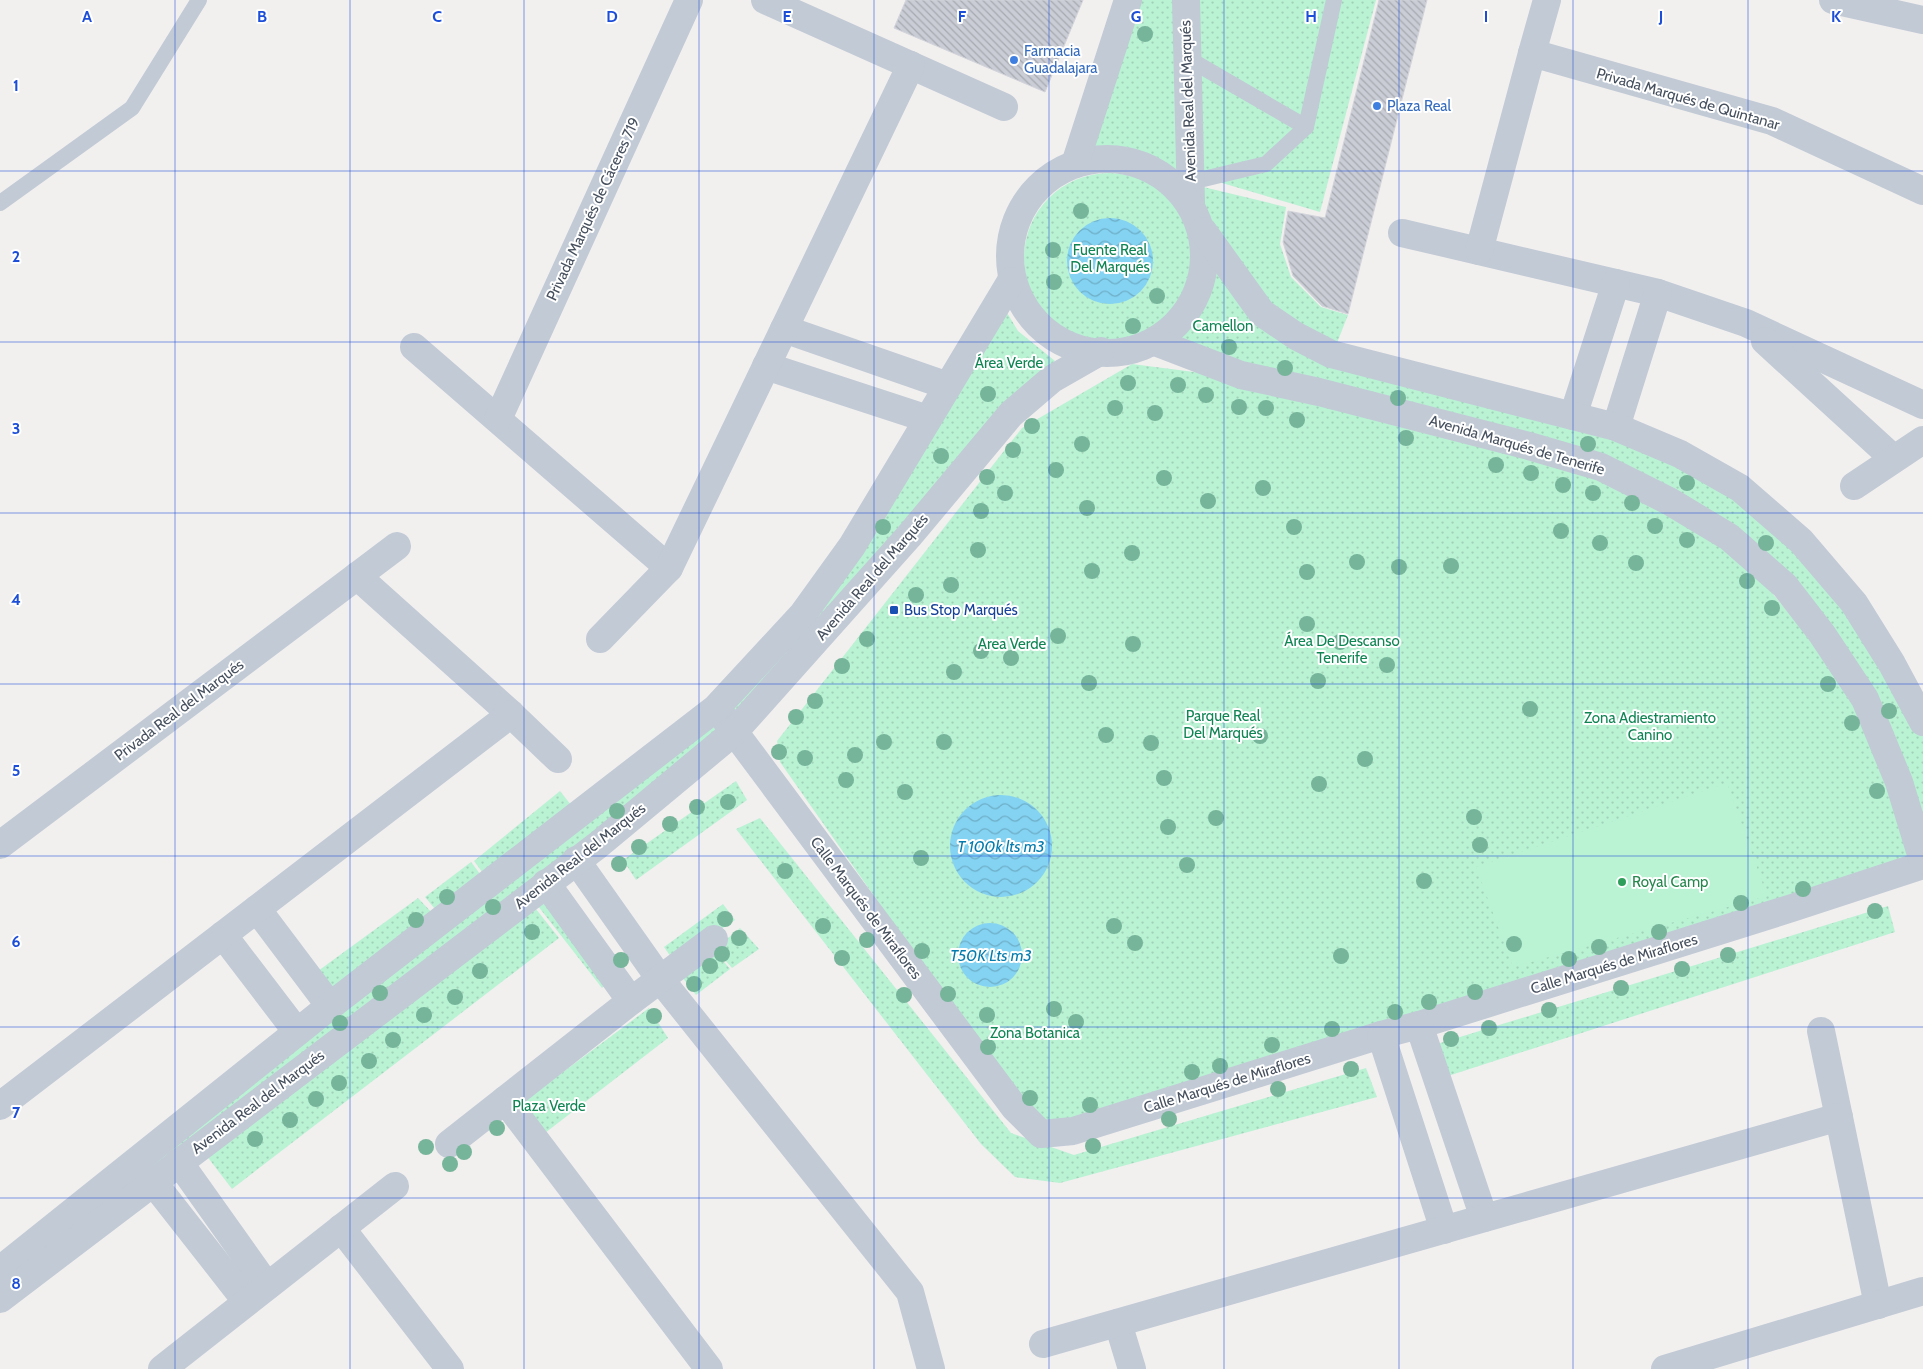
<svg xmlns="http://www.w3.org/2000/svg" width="1923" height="1369" viewBox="0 0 1923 1369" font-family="Cabin,sans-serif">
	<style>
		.park { fill: url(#park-dots) }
		.pitch { fill: #baf2d4 }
		.water { fill: url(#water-waves) }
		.building { fill: url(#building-back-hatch); stroke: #d2d4db }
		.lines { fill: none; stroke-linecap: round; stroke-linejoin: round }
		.service { stroke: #c1cad5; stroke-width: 16 }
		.minor { stroke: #c1cad5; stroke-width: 28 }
		.tertiary { stroke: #c1cad5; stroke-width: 28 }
		.tree { fill: #76b59a }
		.grid { fill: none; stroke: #1d4ed8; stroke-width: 1; stroke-opacity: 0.55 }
		.shop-dot { fill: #3f7fe0; stroke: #fff; stroke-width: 2 }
		.transit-dot { fill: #1a4fb4; stroke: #fff; stroke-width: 2 }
		.leisure-dot { fill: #2e9e5b; stroke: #fff; stroke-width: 2 }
		.labels { text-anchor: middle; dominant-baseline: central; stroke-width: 4; stroke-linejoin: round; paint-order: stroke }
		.shop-label { font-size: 15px; fill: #366cbe; stroke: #fff; text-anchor: start }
		.street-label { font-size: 15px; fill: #46505e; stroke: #fff }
		.park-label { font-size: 15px; fill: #108554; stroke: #fff }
		.transit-label { font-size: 15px; fill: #164399; stroke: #fff; text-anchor: start }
		.leisure-label { font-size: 15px; fill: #27864d; stroke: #fff; text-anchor: start }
		.water-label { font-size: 16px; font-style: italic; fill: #037bad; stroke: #fff }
		.grid-label { font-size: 16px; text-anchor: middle; font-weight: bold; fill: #1d4ed8; stroke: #fff; stroke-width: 4; stroke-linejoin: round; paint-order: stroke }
	</style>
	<defs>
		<pattern id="park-dots" width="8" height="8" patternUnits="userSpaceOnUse" patternTransform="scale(1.25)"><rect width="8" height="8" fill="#baf2d4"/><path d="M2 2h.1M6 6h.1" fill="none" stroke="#a1d1b8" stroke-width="1.8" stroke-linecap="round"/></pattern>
		<pattern id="water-waves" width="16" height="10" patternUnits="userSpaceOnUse" patternTransform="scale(1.25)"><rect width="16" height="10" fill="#84d3f2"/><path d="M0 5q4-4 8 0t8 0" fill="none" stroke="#6eaec7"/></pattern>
		<pattern id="building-back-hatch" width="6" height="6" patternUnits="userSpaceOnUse" patternTransform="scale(1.25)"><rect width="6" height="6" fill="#cacdd5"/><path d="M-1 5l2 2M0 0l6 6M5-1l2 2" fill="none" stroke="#a6a9b0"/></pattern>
	</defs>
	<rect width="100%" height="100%" fill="#f2efef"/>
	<g class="park">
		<polygon points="1132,0 1181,0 1178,173 1135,149 1084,150"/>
		<polygon points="1187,0 1376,0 1320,212 1195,175"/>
		<circle cx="1109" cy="258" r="85"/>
		<polygon points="1195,185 1286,207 1280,244 1291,277 1321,307 1348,315 1333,353 1297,335 1205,229 1193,202"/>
		<polygon points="1206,245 1256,315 1614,433 1736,492 1850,607 1923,731 1923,845 1897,760 1790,586 1673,497 1165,340 1190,320 1207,275"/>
		<polygon points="1006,311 1018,331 1055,361 1001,409 739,720 724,705"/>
		<polygon points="1132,364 1241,378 1600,469 1728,540 1863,702 1922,865 1039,1131 780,762 777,741 1022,428"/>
		<polygon points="709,720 723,737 181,1159 0,1266"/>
		<polygon points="736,781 747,800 636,880 623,860"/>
		<polygon points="560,791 575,810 485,876 474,861"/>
		<polygon points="760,818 1011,1133 1074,1155 1366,1068 1377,1097 1060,1183 1015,1177 981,1144 736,829"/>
		<polygon points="471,862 484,879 439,914 425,897"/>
		<polygon points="542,896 610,981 602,988 534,901"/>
		<polygon points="418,898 434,915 332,991 318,971"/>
		<polygon points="532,904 559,938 232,1189 206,1155"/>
		<polygon points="723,904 735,920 673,960 664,947"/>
		<polygon points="1888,906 1895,932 1448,1076 1437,1044"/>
		<polygon points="740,928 759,949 732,968 715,949"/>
		<polygon points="715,951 730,969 696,995 682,977"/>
		<polygon points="649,1008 668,1038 545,1133 520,1104"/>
	</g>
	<polygon class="pitch" points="1727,783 1767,896 1513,967 1476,867"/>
	<g class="water">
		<circle cx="1110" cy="261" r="43"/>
		<circle cx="1001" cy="846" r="51"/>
		<circle cx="990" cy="955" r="32"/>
	</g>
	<g class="building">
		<polygon points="906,0 1083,0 1045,92 894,28"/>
		<polygon points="1379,0 1427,0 1348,314 1322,306 1293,276 1283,242 1288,211 1325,218"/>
	</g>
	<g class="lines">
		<g class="service">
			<polyline points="1187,58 1306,127"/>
			<polyline points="1191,182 1266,164 1306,127 1334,0"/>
			<polyline points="0,203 132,108 199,0"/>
		</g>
		<g class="minor">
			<polyline points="765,0 1004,107"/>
			<polyline points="1532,53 1772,121 1923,191"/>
			<polyline points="1402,233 1658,293 1746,323 1923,405"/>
			<polyline points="1479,251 1532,53 1547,0"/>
			<polyline points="784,329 948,386"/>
			<polyline points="1765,341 1893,458"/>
			<polyline points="414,347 669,568"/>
			<polyline points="766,366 928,419"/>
			<polyline points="1573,416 1616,283"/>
			<polyline points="498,419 689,0"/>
			<polyline points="1616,427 1658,293"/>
			<polyline points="1854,486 1923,440"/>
			<polyline points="357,576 511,714 558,759"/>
			<polyline points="600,639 669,568 911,65"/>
			<polyline points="721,714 1014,1107 1041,1134 1073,1131 1381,1035 1419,1025 1792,908 1923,865"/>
			<polyline points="0,845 397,546"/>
			<polyline points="576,860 660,979 910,1292 931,1369"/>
			<polyline points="546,883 631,1001"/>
			<polyline points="257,909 330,1006"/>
			<polyline points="223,935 297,1032"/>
			<polyline points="1419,1025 1484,1218"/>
			<polyline points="1821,1031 1878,1305"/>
			<polyline points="1381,1035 1444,1230"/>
			<polyline points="505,1100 709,1369"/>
			<polyline points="0,1106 511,714"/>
			<polyline points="449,1144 631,1001 714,939"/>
			<polyline points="179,1162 267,1286"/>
			<polyline points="153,1182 247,1302"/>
			<polyline points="341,1228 450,1369"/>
			<polyline points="1118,1323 1132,1369"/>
			<polyline points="1043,1344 1839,1117"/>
			<polyline points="162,1369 395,1186"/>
			<polyline points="1665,1369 1923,1291"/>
		</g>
		<g class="tertiary">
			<polyline points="1186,0 1191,203"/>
			<polyline points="1833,0 1923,20"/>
			<circle cx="1107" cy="256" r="97"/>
			<polyline points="1075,164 1128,0"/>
			<polyline points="1203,231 1262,313 1296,336 1331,354 1616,427 1680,454 1740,488 1801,541 1854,603 1892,664 1923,722"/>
			<polyline points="1155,342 1241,375 1319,392 1529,446 1601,467 1669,501 1729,537 1785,586 1822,634 1865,699 1899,782 1923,861"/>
			<polyline points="0,1270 330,1006 716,708 803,614 852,546 1011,281"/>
			<polyline points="0,1299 598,845 734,732 909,536 1011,414 1052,379 1101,351"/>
		</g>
	</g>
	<g class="tree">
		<circle cx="1145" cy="34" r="8"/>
		<circle cx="1081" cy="211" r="8"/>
		<circle cx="1053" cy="250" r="8"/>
		<circle cx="1054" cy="282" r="8"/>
		<circle cx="1157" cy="296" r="8"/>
		<circle cx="1133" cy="326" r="8"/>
		<circle cx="1229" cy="347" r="8"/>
		<circle cx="1285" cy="368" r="8"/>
		<circle cx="1128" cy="383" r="8"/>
		<circle cx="1178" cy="385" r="8"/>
		<circle cx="988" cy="394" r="8"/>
		<circle cx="1206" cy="395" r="8"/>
		<circle cx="1398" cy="398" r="8"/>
		<circle cx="1239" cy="407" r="8"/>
		<circle cx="1115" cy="408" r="8"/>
		<circle cx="1266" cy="408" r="8"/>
		<circle cx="1155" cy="413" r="8"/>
		<circle cx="1297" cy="420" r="8"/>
		<circle cx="1032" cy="426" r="8"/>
		<circle cx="1406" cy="438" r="8"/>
		<circle cx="1082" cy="444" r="8"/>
		<circle cx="1588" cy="444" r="8"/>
		<circle cx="1013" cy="450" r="8"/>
		<circle cx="941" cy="456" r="8"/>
		<circle cx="1496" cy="465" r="8"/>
		<circle cx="1056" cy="470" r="8"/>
		<circle cx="1531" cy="473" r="8"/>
		<circle cx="987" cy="477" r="8"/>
		<circle cx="1164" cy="478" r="8"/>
		<circle cx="1687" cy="483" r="8"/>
		<circle cx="1563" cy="485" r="8"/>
		<circle cx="1263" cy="488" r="8"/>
		<circle cx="1005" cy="493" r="8"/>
		<circle cx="1593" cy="493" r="8"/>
		<circle cx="1208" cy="501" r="8"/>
		<circle cx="1632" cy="503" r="8"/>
		<circle cx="1087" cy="508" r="8"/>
		<circle cx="981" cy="511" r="8"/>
		<circle cx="1655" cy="526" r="8"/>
		<circle cx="883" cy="527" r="8"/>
		<circle cx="1294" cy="527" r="8"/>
		<circle cx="1561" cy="531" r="8"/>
		<circle cx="1687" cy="540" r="8"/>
		<circle cx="1600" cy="543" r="8"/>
		<circle cx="1766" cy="543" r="8"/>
		<circle cx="978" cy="550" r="8"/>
		<circle cx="1132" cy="553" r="8"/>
		<circle cx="1357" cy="562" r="8"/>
		<circle cx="1636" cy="563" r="8"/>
		<circle cx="1451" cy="566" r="8"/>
		<circle cx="1399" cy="567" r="8"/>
		<circle cx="1092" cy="571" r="8"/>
		<circle cx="1307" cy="572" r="8"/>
		<circle cx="1747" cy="581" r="8"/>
		<circle cx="951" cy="585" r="8"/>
		<circle cx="916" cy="595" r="8"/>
		<circle cx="1772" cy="608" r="8"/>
		<circle cx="1307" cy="624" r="8"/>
		<circle cx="1058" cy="636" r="8"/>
		<circle cx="867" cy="639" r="8"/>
		<circle cx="1340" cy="642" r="8"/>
		<circle cx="1133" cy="644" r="8"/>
		<circle cx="981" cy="651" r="8"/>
		<circle cx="1011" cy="658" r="8"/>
		<circle cx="1387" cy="665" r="8"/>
		<circle cx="842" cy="666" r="8"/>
		<circle cx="954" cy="672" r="8"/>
		<circle cx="1318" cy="681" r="8"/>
		<circle cx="1089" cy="683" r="8"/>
		<circle cx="1828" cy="684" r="8"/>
		<circle cx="815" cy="701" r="8"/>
		<circle cx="1530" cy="709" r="8"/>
		<circle cx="1889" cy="711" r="8"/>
		<circle cx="796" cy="717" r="8"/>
		<circle cx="1852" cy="723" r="8"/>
		<circle cx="1106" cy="735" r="8"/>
		<circle cx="1260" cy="736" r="8"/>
		<circle cx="884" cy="742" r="8"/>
		<circle cx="944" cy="742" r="8"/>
		<circle cx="1151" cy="743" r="8"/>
		<circle cx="779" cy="752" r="8"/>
		<circle cx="855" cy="755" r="8"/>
		<circle cx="805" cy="758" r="8"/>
		<circle cx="1365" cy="759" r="8"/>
		<circle cx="1164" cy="778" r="8"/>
		<circle cx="846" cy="780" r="8"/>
		<circle cx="1319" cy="784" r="8"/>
		<circle cx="1877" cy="791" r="8"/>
		<circle cx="905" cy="792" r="8"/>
		<circle cx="728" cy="802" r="8"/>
		<circle cx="697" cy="807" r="8"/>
		<circle cx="617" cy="811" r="8"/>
		<circle cx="1474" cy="817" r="8"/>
		<circle cx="1216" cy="818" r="8"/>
		<circle cx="670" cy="824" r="8"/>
		<circle cx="1168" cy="827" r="8"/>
		<circle cx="1480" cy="845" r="8"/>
		<circle cx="639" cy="847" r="8"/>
		<circle cx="921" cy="858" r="8"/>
		<circle cx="619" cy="864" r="8"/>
		<circle cx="1187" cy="865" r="8"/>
		<circle cx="785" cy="871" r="8"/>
		<circle cx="1424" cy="881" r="8"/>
		<circle cx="1803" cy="889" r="8"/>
		<circle cx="447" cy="897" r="8"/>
		<circle cx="1741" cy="903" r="8"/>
		<circle cx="493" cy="907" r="8"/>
		<circle cx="1875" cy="911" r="8"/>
		<circle cx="725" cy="919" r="8"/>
		<circle cx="416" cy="920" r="8"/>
		<circle cx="823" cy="926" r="8"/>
		<circle cx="1114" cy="926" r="8"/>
		<circle cx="532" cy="932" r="8"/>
		<circle cx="1659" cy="932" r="8"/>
		<circle cx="739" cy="938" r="8"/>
		<circle cx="867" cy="940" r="8"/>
		<circle cx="1135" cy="943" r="8"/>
		<circle cx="1514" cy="944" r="8"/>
		<circle cx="1599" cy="947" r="8"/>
		<circle cx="922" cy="951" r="8"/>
		<circle cx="722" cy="954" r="8"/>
		<circle cx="1728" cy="955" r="8"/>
		<circle cx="1341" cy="956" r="8"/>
		<circle cx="842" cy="958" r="8"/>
		<circle cx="1569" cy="959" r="8"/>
		<circle cx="621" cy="960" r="8"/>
		<circle cx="710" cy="966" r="8"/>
		<circle cx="1682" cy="969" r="8"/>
		<circle cx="480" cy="971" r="8"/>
		<circle cx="694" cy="984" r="8"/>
		<circle cx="1621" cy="988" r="8"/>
		<circle cx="1475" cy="992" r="8"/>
		<circle cx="380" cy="993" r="8"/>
		<circle cx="948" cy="994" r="8"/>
		<circle cx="904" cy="995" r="8"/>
		<circle cx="455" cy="997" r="8"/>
		<circle cx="1429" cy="1002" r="8"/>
		<circle cx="1054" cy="1009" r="8"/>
		<circle cx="1549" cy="1010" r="8"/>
		<circle cx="1395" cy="1012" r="8"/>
		<circle cx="424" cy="1015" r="8"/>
		<circle cx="987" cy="1015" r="8"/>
		<circle cx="654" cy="1016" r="8"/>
		<circle cx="1076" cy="1022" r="8"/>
		<circle cx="340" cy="1023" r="8"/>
		<circle cx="1489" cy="1028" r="8"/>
		<circle cx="1332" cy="1029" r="8"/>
		<circle cx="1451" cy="1039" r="8"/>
		<circle cx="393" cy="1040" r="8"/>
		<circle cx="1272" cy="1045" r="8"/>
		<circle cx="988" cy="1047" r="8"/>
		<circle cx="369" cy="1061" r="8"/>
		<circle cx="1220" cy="1066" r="8"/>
		<circle cx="1351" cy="1069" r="8"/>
		<circle cx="1192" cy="1072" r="8"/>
		<circle cx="339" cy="1083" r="8"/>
		<circle cx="1278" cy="1089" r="8"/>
		<circle cx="1030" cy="1098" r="8"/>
		<circle cx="316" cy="1099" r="8"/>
		<circle cx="1090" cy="1105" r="8"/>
		<circle cx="1169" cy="1119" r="8"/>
		<circle cx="290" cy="1120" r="8"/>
		<circle cx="497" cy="1128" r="8"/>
		<circle cx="255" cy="1139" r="8"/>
		<circle cx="1093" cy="1146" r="8"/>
		<circle cx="426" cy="1147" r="8"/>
		<circle cx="464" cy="1152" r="8"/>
		<circle cx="450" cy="1164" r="8"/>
	</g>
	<path class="grid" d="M175 0V1369M350 0V1369M524 0V1369M699 0V1369M874 0V1369M1049 0V1369M1224 0V1369M1399 0V1369M1573 0V1369M1748 0V1369M0 171H1923M0 342H1923M0 513H1923M0 684H1923M0 856H1923M0 1027H1923M0 1198H1923"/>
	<g class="shop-dot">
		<circle cx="1014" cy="60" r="5"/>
		<circle cx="1377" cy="106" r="5"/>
	</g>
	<rect class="transit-dot" x="889" y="605" width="10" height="10" rx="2.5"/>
	<circle class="leisure-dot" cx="1622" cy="882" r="5"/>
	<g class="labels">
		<g class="shop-label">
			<text x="1024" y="51">Farmacia<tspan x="1024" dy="17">Guadalajara</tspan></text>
			<text x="1387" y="106">Plaza Real</text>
		</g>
		<g class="street-label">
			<text transform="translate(1688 99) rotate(16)">Privada Marqués de Quintanar</text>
			<text transform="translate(1188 101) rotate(-92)">Avenida Real del Marqués</text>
			<text transform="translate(593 209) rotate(-65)">Privada Marqués de Cáceres 719</text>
			<text transform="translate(1517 445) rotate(16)">Avenida Marqués de Tenerife</text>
			<text transform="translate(872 577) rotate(-49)">Avenida Real del Marqués</text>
			<text transform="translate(179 710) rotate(-37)">Privada Real del Marqués</text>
			<text transform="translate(580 856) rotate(-38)">Avenida Real del Marqués</text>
			<text transform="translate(866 908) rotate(53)">Calle Marqués de Miraflores</text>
			<text transform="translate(1614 964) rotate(-17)">Calle Marqués de Miraflores</text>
			<text transform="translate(1227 1083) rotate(-17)">Calle Marqués de Miraflores</text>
			<text transform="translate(258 1102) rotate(-37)">Avenida Real del Marqués</text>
		</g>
		<g class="park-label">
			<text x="1110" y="250">Fuente Real<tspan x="1110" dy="17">Del Marqués</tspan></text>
			<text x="1223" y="326">Camellon</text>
			<text x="1009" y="363">Área Verde</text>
			<text x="1342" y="641">Área De Descanso<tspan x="1342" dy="17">Tenerife</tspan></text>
			<text x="1012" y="644">Area Verde</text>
			<text x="1223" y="716">Parque Real<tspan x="1223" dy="17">Del Marqués</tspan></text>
			<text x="1650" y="718">Zona Adiestramiento<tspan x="1650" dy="17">Canino</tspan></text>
			<text x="1035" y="1033">Zona Botanica</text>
			<text x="549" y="1106">Plaza Verde</text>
		</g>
		<g class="transit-label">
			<text x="904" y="610">Bus Stop Marqués</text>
		</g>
		<g class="leisure-label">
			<text x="1632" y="882">Royal Camp</text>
		</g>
		<g class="water-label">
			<text x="1001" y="846">T 100k lts m3</text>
			<text x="991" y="955">T50K Lts m3</text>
		</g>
	</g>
	<g class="grid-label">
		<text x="87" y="22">A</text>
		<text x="262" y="22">B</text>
		<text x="437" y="22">C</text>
		<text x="612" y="22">D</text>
		<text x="787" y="22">E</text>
		<text x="962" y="22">F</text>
		<text x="1136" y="22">G</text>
		<text x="1311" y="22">H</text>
		<text x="1486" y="22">I</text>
		<text x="1661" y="22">J</text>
		<text x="1836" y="22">K</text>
		<text x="16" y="91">1</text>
		<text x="16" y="262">2</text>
		<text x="16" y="434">3</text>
		<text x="16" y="605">4</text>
		<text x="16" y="776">5</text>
		<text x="16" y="947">6</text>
		<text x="16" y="1118">7</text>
		<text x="16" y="1289">8</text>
	</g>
</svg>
